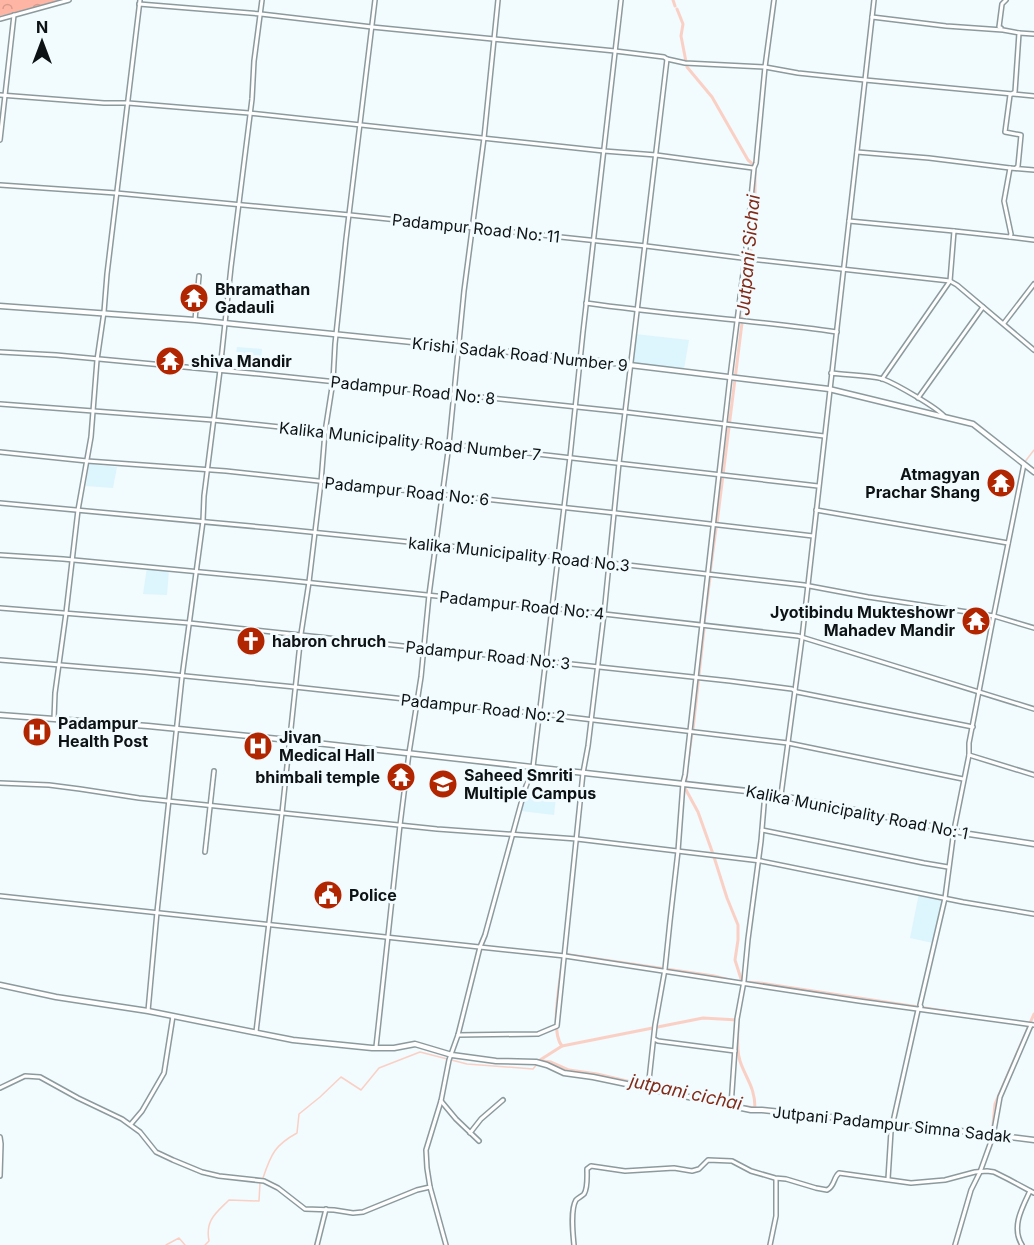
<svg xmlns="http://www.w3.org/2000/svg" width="1034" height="1245" viewBox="0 0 1034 1245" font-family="Inter,sans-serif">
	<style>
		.built { fill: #ddf5fd }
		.forest { fill: url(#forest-crowns) }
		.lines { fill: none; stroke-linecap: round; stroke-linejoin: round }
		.stream { stroke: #fad0c5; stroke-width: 1.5 }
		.canal { stroke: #fad0c5; stroke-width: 3 }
		.minor-casing { stroke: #8c9a9e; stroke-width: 6 }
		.tertiary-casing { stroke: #8c9a9e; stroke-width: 7 }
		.minor { stroke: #fff; stroke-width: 3 }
		.tertiary { stroke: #fff; stroke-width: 4 }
		.labels { text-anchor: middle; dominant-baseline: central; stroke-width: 6; stroke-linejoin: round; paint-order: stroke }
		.street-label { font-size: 16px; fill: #0d1214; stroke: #f2fbfe }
		.poi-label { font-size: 16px; font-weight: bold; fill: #0d1214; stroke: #f2fbfe; text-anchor: start }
		.water-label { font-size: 18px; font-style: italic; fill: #822a17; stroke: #f2fbfe }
	</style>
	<defs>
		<pattern id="forest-crowns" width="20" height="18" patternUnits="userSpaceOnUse" patternTransform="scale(1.5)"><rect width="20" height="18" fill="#ffb5a4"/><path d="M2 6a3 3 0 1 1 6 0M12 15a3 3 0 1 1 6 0" fill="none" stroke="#d99b8c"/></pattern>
	</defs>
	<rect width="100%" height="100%" fill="#f2fbfe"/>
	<g class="built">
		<polygon points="635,334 689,340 684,369 633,364"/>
		<polygon points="237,347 262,349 260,373 234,371"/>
		<polygon points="89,464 117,467 113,488 86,486"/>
		<polygon points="147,567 169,570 167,595 143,594"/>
		<polygon points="526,790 556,797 554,815 521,811"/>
		<polygon points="919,893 945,898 933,943 910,938"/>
	</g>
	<polygon class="forest" points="0,0 72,0 0,16"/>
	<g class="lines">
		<g class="stream">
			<polyline points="1024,463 1034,450"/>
			<polyline points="1015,501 1021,474"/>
			<path d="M263 1178C271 1154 275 1145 297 1133L299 1114 320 1097 341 1077 361 1090 379 1068 420 1052 467 1064 533 1069 537 1064"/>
			<polyline points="166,1245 179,1238 185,1245"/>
			<path d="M205 1245 209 1241C205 1220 216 1213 229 1200L259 1201 260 1183"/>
		</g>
		<g class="canal">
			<polyline points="673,0 675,6"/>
			<polyline points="677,9 683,24 681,36 687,67 712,97 748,160 755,166 755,211 750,259 717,523"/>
			<polyline points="710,573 716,528"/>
			<polyline points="704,624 710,577"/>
			<polyline points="693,729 704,629"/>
			<polyline points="688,761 692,733"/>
			<polyline points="687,771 685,788 698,812 713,854"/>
			<polyline points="714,857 727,898 738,925 738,940 735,960 742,982"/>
			<polyline points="563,954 714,976 734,981"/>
			<polyline points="743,982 760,983 971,1015"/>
			<polyline points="562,1046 703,1018 738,1020"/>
			<path d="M540 1060 562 1046C550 1032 560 982 562 964"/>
			<polyline points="542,1061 551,1062 569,1070 597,1074 678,1093"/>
			<path d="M734 1105 755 1108C755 1087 746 1079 740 1061 736 1049 738 1034 738 1022"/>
			<polyline points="992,1135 995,1104 1034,1014"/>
		</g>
		<g class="minor-casing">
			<g id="minor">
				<polyline points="139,4 261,14 372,27 615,51 664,57 667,59 619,463 604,614 588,746 583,773 557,1026 538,1034 458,1035"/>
				<polyline points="872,17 946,26 1003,30 1019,33 1015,92 1010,95 1005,132 1021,135 1018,166 1016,168"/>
				<polyline points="0,19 69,0"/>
				<polyline points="1001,28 999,27 1002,4 1006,0"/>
				<polyline points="1019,33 1034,34"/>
				<polyline points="667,59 685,63 765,67 798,73 865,80 1034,96"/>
				<polyline points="0,95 104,103 128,103 249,113 604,151 656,155 753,168"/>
				<polyline points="0,140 14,15"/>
				<polyline points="857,152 929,158 1010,168"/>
				<polyline points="0,185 116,193 350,215 646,246 750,259 950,281 957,285 1034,350"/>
				<polyline points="849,221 954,231"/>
				<polyline points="1010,237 1034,240"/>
				<path d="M586 303C669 315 754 320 837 332"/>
				<polyline points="195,320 199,276"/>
				<polyline points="1004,323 1034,284"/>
				<polyline points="0,352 56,355 260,374 625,412 824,436"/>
				<path d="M831 373C845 375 871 375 883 379 896 384 936 407 944 416"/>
				<polyline points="882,379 950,281 954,231 1010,237 1011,234 1004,201 1010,168 1034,170"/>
				<polyline points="918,398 983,307"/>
				<polyline points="0,404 213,420 422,442 449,444 818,486"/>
				<polyline points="0,452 87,461 226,471 615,513 813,536"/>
				<polyline points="0,503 271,528 557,557 804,585 868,597 994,616 1034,628"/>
				<polyline points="816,510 1008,543"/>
				<polyline points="0,555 63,559 275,579 560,609 798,636 1034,709"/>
				<polyline points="0,608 189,623 730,681 792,689 797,692 973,727"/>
				<polyline points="0,660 145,672 295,687 560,716 788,743 963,779"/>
				<polyline points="54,719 55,693 66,613 78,510 91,437 97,360 104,312 107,274 140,0"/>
				<polyline points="969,755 1034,775"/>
				<polyline points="0,783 49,785 80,789 139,798 437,829 577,839 761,861 963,902 1034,914"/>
				<polyline points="781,795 802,638 874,0"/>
				<polyline points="762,830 924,863 948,867"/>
				<polyline points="205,852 214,771"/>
				<polyline points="0,896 565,956 859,1001 1034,1025"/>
				<polyline points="148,1011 157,912 182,677 203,521 204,496 220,370 231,267 252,99 254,61 262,0"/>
				<polyline points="256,1032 282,813 301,634 309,582 321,482 325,432 333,381 335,344 346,239 375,0"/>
				<polyline points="654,1039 658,1041 735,1051"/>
				<polyline points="376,1047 400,825 409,753 421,677 429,595 449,444 464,291 484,138 498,0"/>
				<polyline points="0,1088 25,1076 40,1077 78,1098 122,1119 140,1132 156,1152 173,1160 202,1172 219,1176 264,1181 278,1188 305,1209 334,1210 353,1213 363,1212 417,1190 430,1187 427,1168 426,1150 441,1101 449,1060 458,1035 480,947 485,935 525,789 533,767 570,457 583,332 621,0"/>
				<polyline points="651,1089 649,1080 655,1025 665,969 670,921 678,851 683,783 685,775 730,377 745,258 754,168 756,163 765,67 774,0"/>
				<polyline points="441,1101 456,1119 479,1141"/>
				<polyline points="731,1106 737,1019 744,981 748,939 761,841 765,793"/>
				<polyline points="131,1124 142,1111 164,1073 173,1016"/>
				<polyline points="470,1133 481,1119 503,1100"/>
				<polyline points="0,1137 1,1144 0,1176"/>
				<polyline points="888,1179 891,1131 918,1010 921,1007 920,1005 945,898 954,830 969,755 969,743 991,629 1024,464"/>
				<polyline points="430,1187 446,1245"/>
				<polyline points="317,1245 326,1209"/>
				<path d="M574 1245C573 1234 570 1210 576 1200 578 1198 582 1196 584 1194 588 1188 587 1176 587 1169L591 1166 625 1171 674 1168 692 1171 699 1169 708 1160 732 1161 751 1171 775 1178 786 1179 816 1188 827 1190C835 1186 833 1178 839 1173L911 1183 945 1180 975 1172 987 1171 994 1172 1008 1179 1034 1193"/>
				<polyline points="770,1245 776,1216 776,1179"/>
				<polyline points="955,1245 971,1190 980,1172 993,1136 1000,1097 1031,1025"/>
				<path d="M1022 1245C1011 1227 1022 1208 1030 1191"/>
			</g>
		</g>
		<g class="tertiary-casing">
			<g id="tertiary">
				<polyline points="0,306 195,320 580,359 829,389 973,424 1034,472"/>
				<polyline points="0,715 148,726 289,740 765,793 820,803 969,834 1034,844"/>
				<polyline points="0,985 56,997 148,1011 293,1040 372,1048 394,1048 415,1044 452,1055 496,1061 536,1062 547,1065 564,1073 593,1077 751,1110 762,1110 927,1127 1034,1140"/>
			</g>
		</g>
		<use href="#minor" class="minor"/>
		<use href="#tertiary" class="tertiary"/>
	</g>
	<defs>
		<g id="temple-disc" transform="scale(1.5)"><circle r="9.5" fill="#b12601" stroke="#f2fbfe"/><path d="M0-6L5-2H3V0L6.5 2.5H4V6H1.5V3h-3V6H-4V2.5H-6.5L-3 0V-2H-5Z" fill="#fff"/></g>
		<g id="church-disc" transform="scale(1.5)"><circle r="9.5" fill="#b12601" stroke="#f2fbfe"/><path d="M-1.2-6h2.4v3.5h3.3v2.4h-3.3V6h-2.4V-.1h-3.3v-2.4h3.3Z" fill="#fff"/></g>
		<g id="hospital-disc" transform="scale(1.5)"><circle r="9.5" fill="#b12601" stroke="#f2fbfe"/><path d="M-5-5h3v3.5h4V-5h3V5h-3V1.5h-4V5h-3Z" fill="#fff"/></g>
		<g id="university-disc" transform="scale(1.5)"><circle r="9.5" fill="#b12601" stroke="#f2fbfe"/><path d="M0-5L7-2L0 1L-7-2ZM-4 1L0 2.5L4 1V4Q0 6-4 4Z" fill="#fff"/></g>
		<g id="civic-disc" transform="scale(1.5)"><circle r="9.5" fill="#b12601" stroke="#f2fbfe"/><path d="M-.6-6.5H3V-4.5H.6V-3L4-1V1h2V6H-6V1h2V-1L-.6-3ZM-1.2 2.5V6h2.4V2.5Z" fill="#fff"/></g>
	</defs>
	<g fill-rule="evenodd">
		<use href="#temple-disc" x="194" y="298"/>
		<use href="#temple-disc" x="170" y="361"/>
		<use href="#temple-disc" x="1001" y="483"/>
		<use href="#temple-disc" x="976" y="621"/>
		<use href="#church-disc" x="251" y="641"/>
		<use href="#hospital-disc" x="37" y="732"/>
		<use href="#hospital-disc" x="258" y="746"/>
		<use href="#temple-disc" x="401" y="777"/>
		<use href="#university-disc" x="443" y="784"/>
		<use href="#civic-disc" x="328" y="895"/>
	</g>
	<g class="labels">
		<g class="street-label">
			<text transform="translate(476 228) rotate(6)">Padampur Road No: 11</text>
			<text transform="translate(520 354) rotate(6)">Krishi Sadak Road Number 9</text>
			<text transform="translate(413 390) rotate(6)">Padampur Road No: 8</text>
			<text transform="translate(410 441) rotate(6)">Kalika Municipality Road Number 7</text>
			<text transform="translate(407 491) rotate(6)">Padampur Road No: 6</text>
			<text transform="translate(519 554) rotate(6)">kalika Municipality Road No.3</text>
			<text transform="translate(522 605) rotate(6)">Padampur Road No: 4</text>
			<text transform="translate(488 655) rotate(6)">Padampur Road No: 3</text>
			<text transform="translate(483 708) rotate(6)">Padampur Road No: 2</text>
			<text transform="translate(857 812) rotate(11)">Kalika Municipality Road No: 1</text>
			<text transform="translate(892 1124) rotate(6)">Jutpani Padampur Simna Sadak</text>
		</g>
		<g class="poi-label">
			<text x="215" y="289">Bhramathan<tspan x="215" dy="18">Gadauli</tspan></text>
			<text x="191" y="361">shiva Mandir</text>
			<text x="980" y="474" text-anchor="end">Atmagyan<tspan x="980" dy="18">Prachar Shang</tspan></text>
			<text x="955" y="612" text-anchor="end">Jyotibindu Mukteshowr<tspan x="955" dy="18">Mahadev Mandir</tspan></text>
			<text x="272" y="641">habron chruch</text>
			<text x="58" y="723">Padampur<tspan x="58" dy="18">Health Post</tspan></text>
			<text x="279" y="737">Jivan<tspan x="279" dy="18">Medical Hall</tspan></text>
			<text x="464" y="775">Saheed Smriti<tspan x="464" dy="18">Multiple Campus</tspan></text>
			<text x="380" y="777" text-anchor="end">bhimbali temple</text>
			<text x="349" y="895">Police</text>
		</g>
		<g class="water-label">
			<text transform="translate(748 255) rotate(-85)">Jutpani Sichai</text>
			<text transform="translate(686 1092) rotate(12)">jutpani cichai</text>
		</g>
	</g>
	<g transform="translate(42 42)" stroke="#f2fbfe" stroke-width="4.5" paint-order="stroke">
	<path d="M0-4.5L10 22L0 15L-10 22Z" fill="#0d1214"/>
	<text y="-9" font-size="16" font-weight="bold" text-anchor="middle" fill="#0d1214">N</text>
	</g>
</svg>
